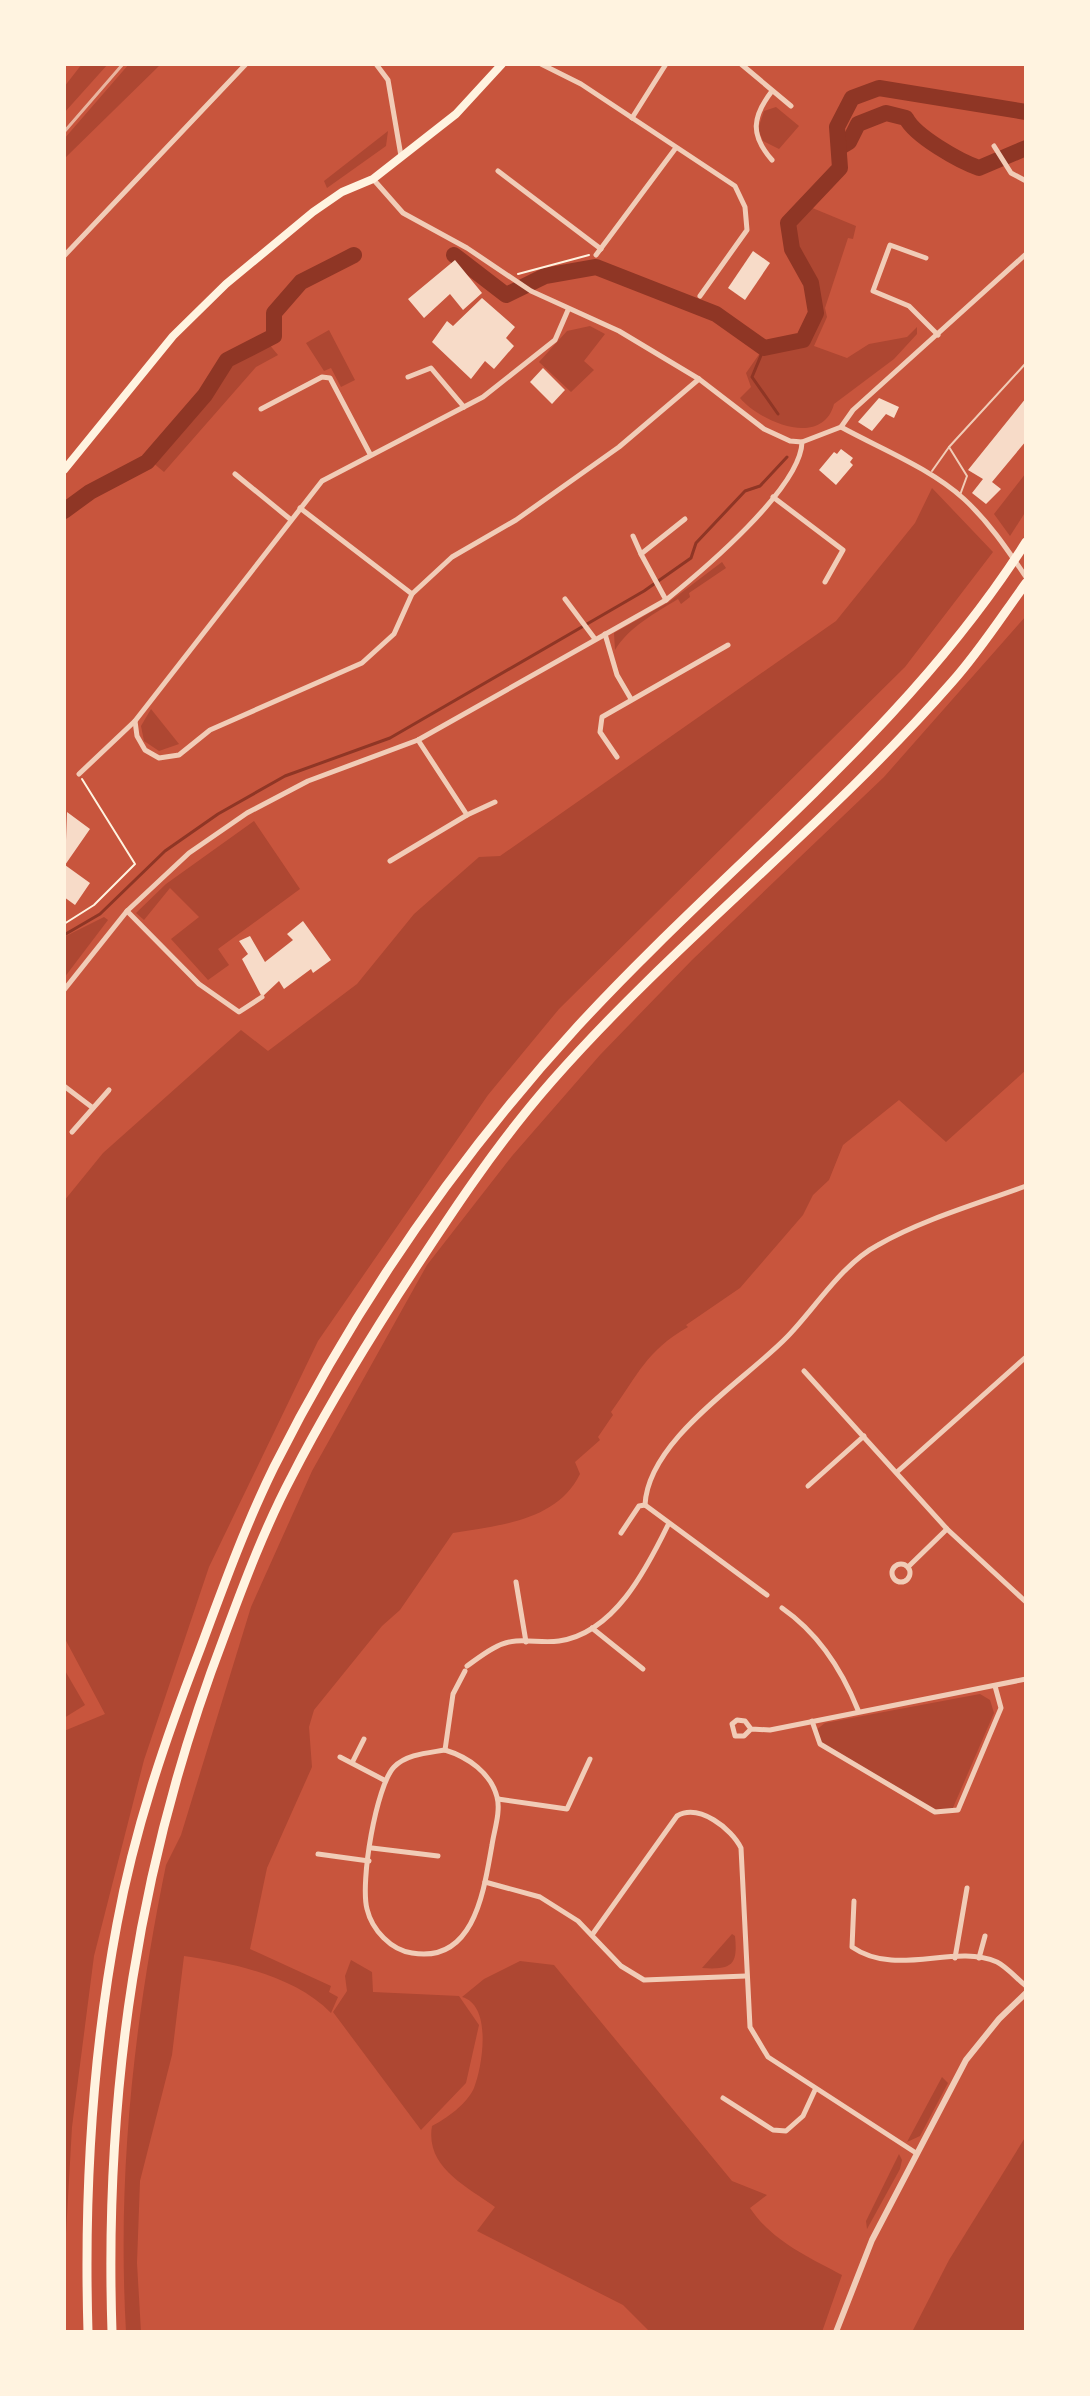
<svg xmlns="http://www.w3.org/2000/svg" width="1090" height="2396" viewBox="0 0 1090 2396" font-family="'PT Sans',sans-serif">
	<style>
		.green { fill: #ae4732 }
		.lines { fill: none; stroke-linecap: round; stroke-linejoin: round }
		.stream { stroke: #8f3625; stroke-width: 3 }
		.river { stroke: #8f3625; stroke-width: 16 }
		.building { fill: #f7dbc8 }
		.path { stroke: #fff3e0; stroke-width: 2 }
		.service { stroke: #f1ccb7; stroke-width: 2 }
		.minor { stroke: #f1ccb7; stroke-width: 5 }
		.tertiary { stroke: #f1ccb7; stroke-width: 6 }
		.primary { stroke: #fff3e0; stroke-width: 8 }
		.motorway { stroke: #fff3e0; stroke-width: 9 }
		.rail { stroke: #e9b49f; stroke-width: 3 }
	</style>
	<rect width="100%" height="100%" fill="#c8553d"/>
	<g class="green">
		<polygon points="82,64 108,64 64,113 64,87"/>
		<polygon points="129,64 161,64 64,159 64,139"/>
		<polygon points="776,107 799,126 779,149 763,141 758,129 764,111"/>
		<polygon points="388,131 386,146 327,188 324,181"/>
		<path d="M810 207 856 226 853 239 848 238 825 308 827 317 814 346 847 358 869 344 907 337 917 327V334L894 359 834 404C822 449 759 421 740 398L751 387 746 373 760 353 802 336 813 317 812 286 786 232 798 209Z"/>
		<polygon points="590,326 605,334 584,361 594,370 571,392 539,362 567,331"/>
		<polygon points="329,330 355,380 341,387 331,368 324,371 306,343"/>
		<polygon points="268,343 278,355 256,367 164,472 146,457 202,402 212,371 221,360"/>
		<polygon points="1026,473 1026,511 1010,536 994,514"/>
		<polygon points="932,488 993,552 905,667 559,1009 488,1095 318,1341 209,1567 144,1760 94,1956 72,2127 64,2269 64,1731 105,1714 64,1637 64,1201 103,1153 241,1030 268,1051 357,984 414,914 479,857 500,856 836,621 915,523"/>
		<path d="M722 562 726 568 689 593 690 597 681 604 678 599C655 613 629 627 615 650L614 633 669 602Z"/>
		<path d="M1026 616V1070L946 1142 899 1100 843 1145 829 1180 813 1195 803 1215 740 1288 686 1325 688 1327C646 1351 638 1375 611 1412L613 1415 598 1437 600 1440 575 1462 580 1474C557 1521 500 1525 453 1533L400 1610 382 1626 314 1710 309 1727 312 1767 267 1868 250 1949 331 1986 329 1992 338 1997 331 2013C295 1976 233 1963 184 1956L172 2055 140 2181 137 2263 141 2332H126C117 2172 134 2022 166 1865L181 1835 251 1607 312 1471 427 1265 512 1156 600 1055 692 960 884 777Z"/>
		<polygon points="151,709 179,744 159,751 144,741 141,726"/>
		<polygon points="254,821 300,889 218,949 229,965 208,980 171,939 199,917 170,888 144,920 136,913 166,884"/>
		<polygon points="104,917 108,920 64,978 64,937"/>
		<polygon points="64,1669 85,1705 64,1718"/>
		<polygon points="980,1694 990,1700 994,1713 952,1810 934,1811 817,1740 816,1730 825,1723"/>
		<path d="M732 1934 735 1936C738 1965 732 1970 702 1968Z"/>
		<polygon points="351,1960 372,1972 373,1992 459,1996 479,2025 466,2083 421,2130 333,2012 347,1991 345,1976"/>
		<path d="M520 1961 554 1965 732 2181 767 2195 750 2208C772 2241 808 2257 842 2275L822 2332H650L623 2305 477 2231 495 2207C466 2186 425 2167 432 2126 446 2119 467 2104 474 2088 483 2065 492 2005 462 1997L484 1979Z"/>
		<polygon points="942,2077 948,2083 920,2136 907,2142"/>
		<polygon points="1026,2136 1026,2332 912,2332 949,2260"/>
		<polygon points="899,2154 902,2160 900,2169 867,2229 866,2221"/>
	</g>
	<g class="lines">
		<g class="stream">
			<polyline points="764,348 752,377 778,414"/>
			<polyline points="64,935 100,914 165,851 218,814 285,776 390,738 644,591 691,558 696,543 745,491 760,486 787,457"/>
		</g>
		<g class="river">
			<path d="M839 148 849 142 858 124 886 113 906 118C915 136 959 161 979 168L1026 148"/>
			<polyline points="454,255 506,295 545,276 596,267 716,314 764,348 803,340 816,313 811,283 792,249 788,223 840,168 837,127 852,98 879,88 1026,112"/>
			<polyline points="64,511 90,492 147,462 205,395 227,360 274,336 274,313 301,282 354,255"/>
		</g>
	</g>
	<g class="building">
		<polygon points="753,251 770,263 745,300 728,288"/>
		<polygon points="455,260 482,293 463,310 450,294 424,318 408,299"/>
		<polygon points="482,298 515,327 506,338 514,346 494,369 485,361 471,379 432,342 447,321 453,326"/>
		<polygon points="543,368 565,390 552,404 530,382"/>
		<polygon points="879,398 899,407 894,418 886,414 872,431 858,422"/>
		<polygon points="1026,398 1026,441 992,482 1001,489 986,504 972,493 983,479 968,470"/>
		<polygon points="841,449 853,458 850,462 853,465 836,485 819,470 834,452 837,454"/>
		<polygon points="67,812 90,829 65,865 90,883 75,905 64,897"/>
		<polygon points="303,921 331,960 313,973 311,969 284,989 279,981 262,997 242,959 248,954 239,941 250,936 265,962 293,940 287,934"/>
	</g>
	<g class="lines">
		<g class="path">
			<polyline points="518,274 589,255"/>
			<polyline points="64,924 94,905 135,864 82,779"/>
		</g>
		<g class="service">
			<polyline points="932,471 949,447"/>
			<polyline points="960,495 967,476 949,447 1026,363"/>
		</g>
		<g class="minor">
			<polyline points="376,64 388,80 401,156"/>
			<polyline points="541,64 581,84 735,186 745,207 747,230 700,296"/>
			<polyline points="741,64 791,106"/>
			<path d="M772 91C752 117 750 135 772 160"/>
			<polyline points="632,118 666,64"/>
			<polyline points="994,146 1011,173 1026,181"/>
			<polyline points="498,171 601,249"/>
			<polyline points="373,179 403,213 467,248 531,291 619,331 699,379 764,429 790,441 802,442"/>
			<polyline points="596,255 675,149"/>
			<polyline points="64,256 246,64"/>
			<polyline points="926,258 890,245 873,291 909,306 938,335"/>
			<polyline points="408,377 431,368 464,407"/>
			<polyline points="261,409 322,377 330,378 370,454"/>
			<path d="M841 427C881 449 930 468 964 499 989 522 1007 549 1026 577"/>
			<polyline points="235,474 290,519"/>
			<polyline points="773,497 843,550 825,582"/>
			<polyline points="300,508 412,594"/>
			<polyline points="633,536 641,554"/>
			<polyline points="565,599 595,639"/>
			<polyline points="666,600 641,554 685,519"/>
			<polyline points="605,634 617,675 631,699"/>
			<polyline points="135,721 137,736 145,750 159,758 179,755 210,730 362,663 394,634 412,594 452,557 516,520 619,447 699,379"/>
			<polyline points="617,757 600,732 602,717 728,645"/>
			<polyline points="79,774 135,721 322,481 483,397 555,340 568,310"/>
			<polyline points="467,815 495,802"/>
			<polyline points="390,861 467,815 418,740"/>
			<polyline points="127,911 199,984 239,1012 262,997"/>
			<path d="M64 990 127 911 189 853 247 813 308 781 418 740 666 600C702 571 801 488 802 442L841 427 853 410 1026 254"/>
			<polyline points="64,1086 93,1108"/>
			<polyline points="72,1132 109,1090"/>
			<polyline points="804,1371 947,1529 1026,1602"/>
			<polyline points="897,1472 1026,1357"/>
			<polyline points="808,1486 864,1436"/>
			<path d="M645 1505C648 1439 746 1380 788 1336 816 1307 842 1264 878 1245 924 1219 977 1204 1026 1186"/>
			<polyline points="645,1505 767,1595"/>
			<polyline points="621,1533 639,1506 645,1505"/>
			<circle cx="901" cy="1573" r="9"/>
			<polyline points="908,1567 947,1529"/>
			<polyline points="516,1582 526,1642"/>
			<path d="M782 1608C818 1633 842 1670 858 1710"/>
			<polyline points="592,1628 643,1669"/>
			<path d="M467 1666C481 1656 498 1642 516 1641 530 1640 545 1643 559 1641 614 1633 646 1570 668 1525"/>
			<polyline points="812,1721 820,1744 935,1812 958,1810 1001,1708 995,1686"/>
			<polyline points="751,1729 745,1721 737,1720 732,1724 735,1736 744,1736 751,1729 770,1730 1026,1679"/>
			<path d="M445 1750C468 1757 491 1773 497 1797 501 1811 494 1831 492 1845 484 1889 475 1964 412 1953 391 1950 372 1930 367 1909 360 1882 376 1786 394 1767 407 1754 428 1753 445 1750Z"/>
			<polyline points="445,1750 453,1694 465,1671"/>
			<polyline points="340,1757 384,1780"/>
			<polyline points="353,1761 364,1739"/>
			<polyline points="498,1799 567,1809 590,1759"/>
			<polyline points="372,1848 438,1856"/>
			<polyline points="318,1854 369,1861"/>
			<polyline points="485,1882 540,1897 578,1921 621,1966 644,1980 746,1976"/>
			<path d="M854 1901 852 1947C897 1978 953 1943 997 1962 1007 1967 1017 1979 1026 1986"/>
			<path d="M592 1935 677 1816C699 1803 732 1829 741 1848L750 2027 768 2057 916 2153"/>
			<polyline points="955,1958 967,1888"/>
			<polyline points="979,1958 985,1936"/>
			<polyline points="723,2098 773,2130 786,2131 803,2116 815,2090"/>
		</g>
		<polyline class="tertiary" points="836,2332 872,2240 966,2060 999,2019 1026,1993"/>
		<polyline class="primary" points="64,470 173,336 226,284 313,212 342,192 373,179 456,114 502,64"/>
		<g class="motorway">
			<path d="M88 2332C84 2197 92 2057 117 1924 134 1831 165 1740 199 1652 222 1590 245 1526 274 1467 354 1308 457 1158 577 1027 727 864 906 731 1026 542"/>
			<path d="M112 2332C104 2091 138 1862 224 1637 244 1583 265 1527 292 1476 323 1415 359 1356 396 1298 444 1224 493 1148 552 1081 676 940 828 824 952 682 979 652 1002 616 1026 583"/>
		</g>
		<polyline class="rail" points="64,132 123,64"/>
	</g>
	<rect width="1090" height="2396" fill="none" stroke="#fff3e0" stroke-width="132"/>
</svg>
